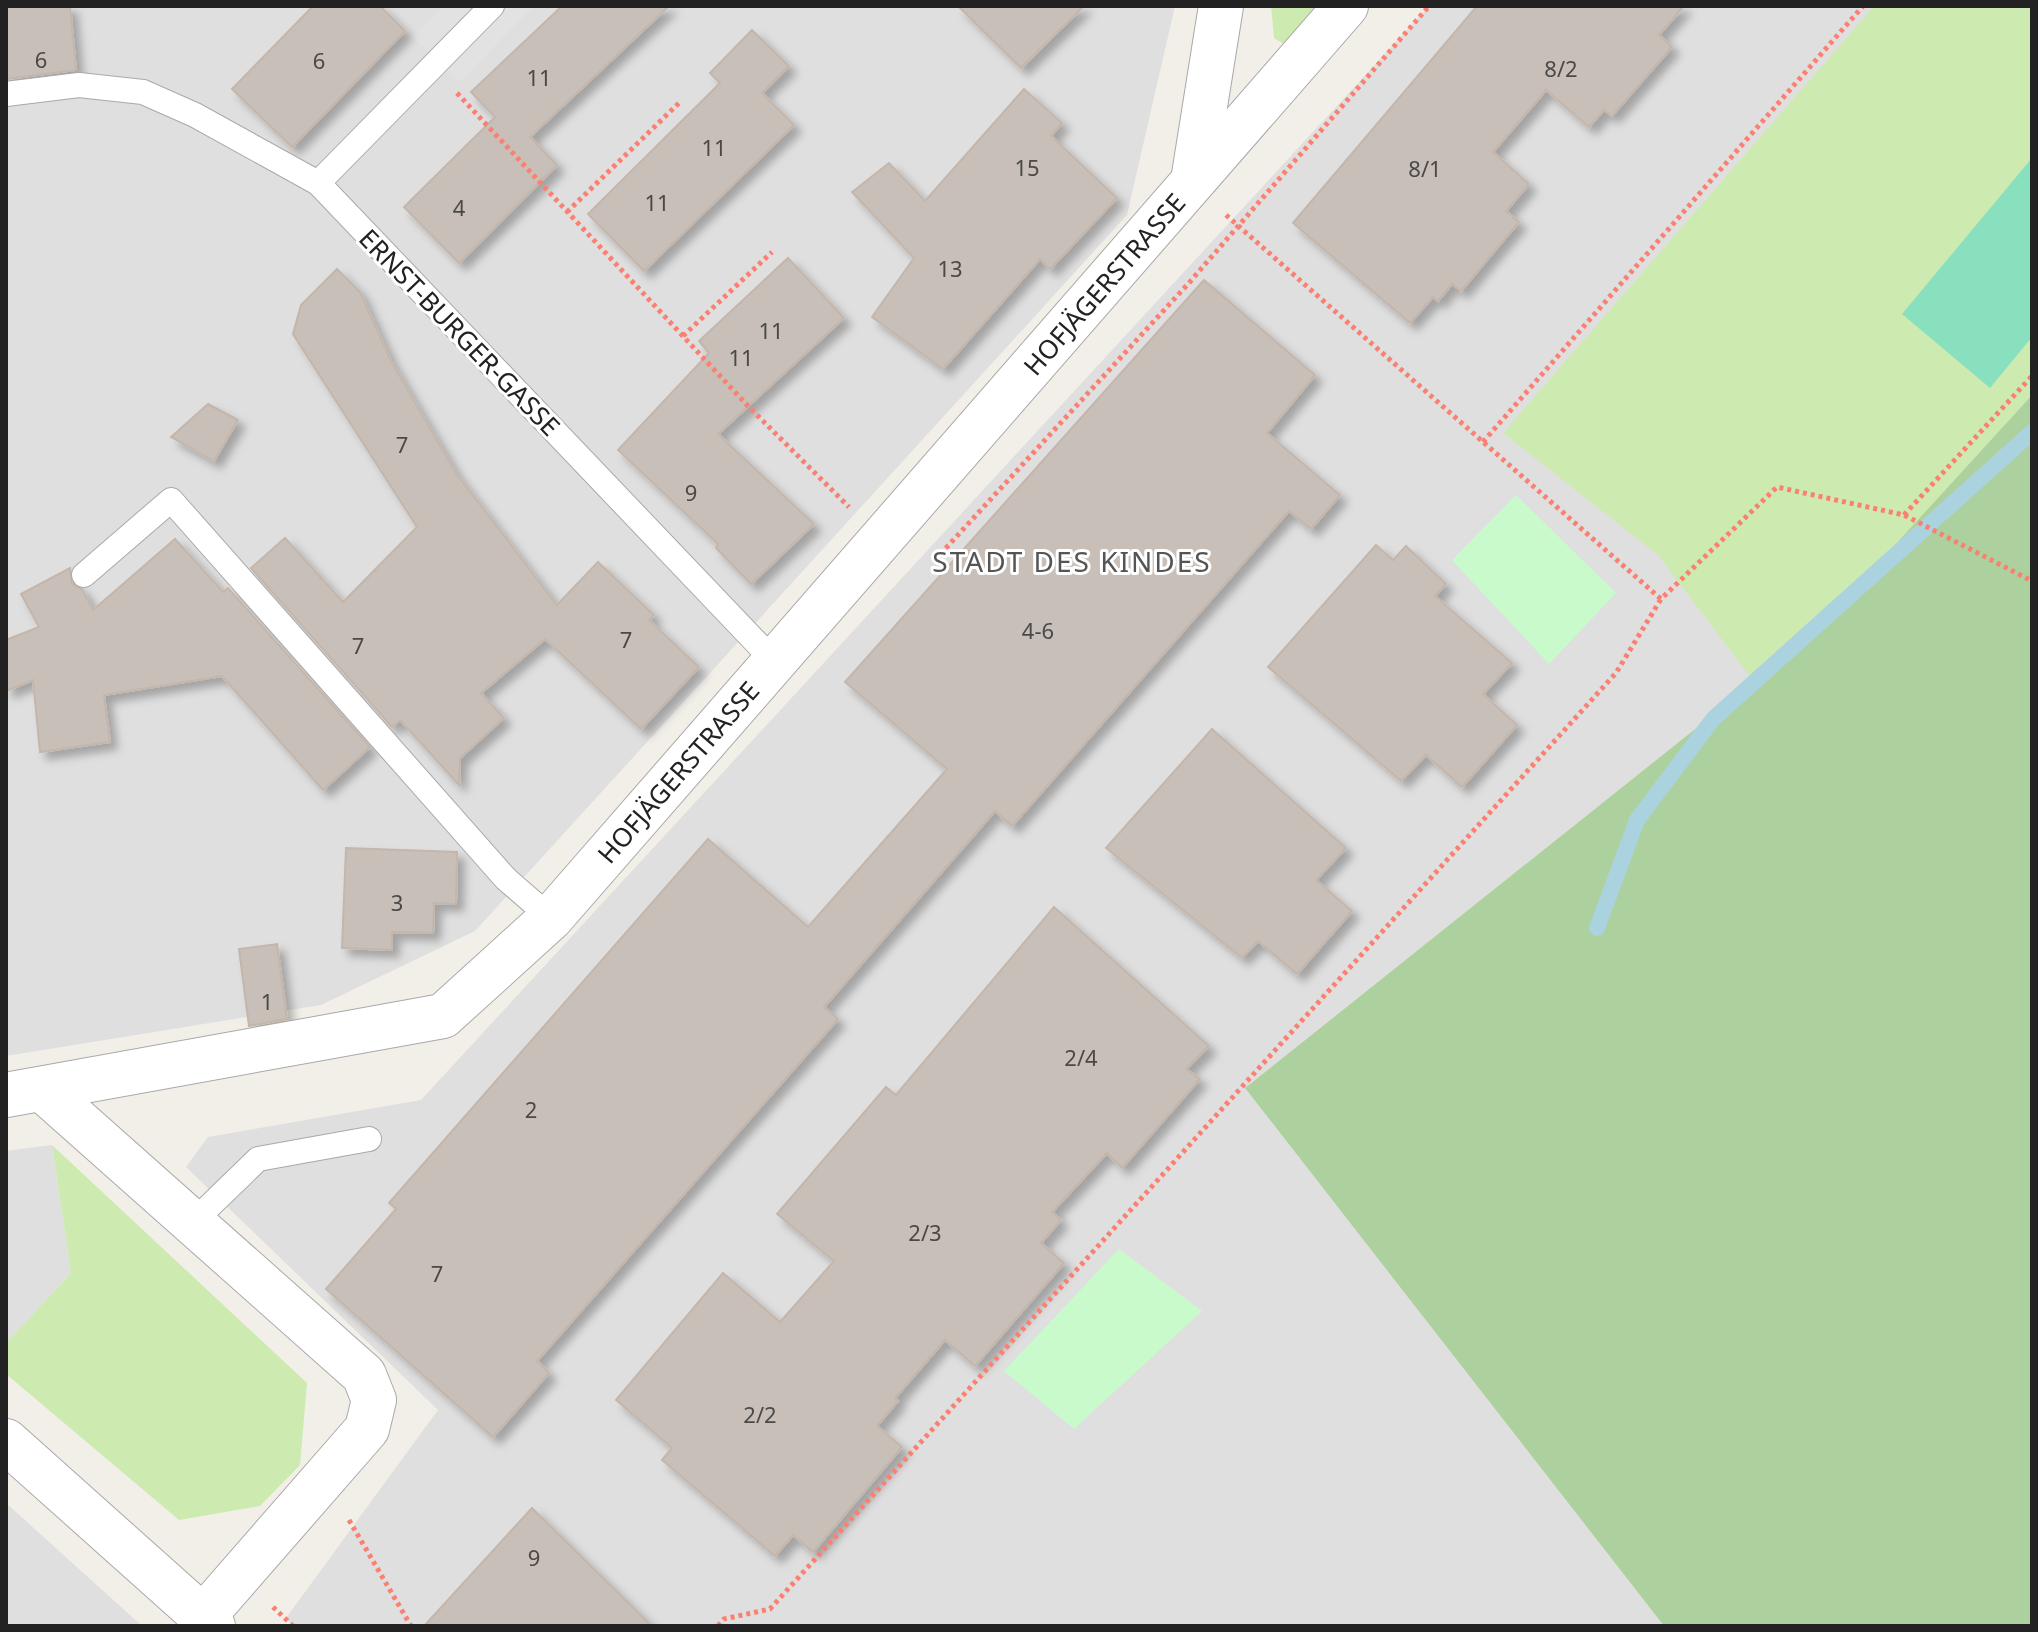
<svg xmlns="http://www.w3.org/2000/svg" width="2038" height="1632" viewBox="0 0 2038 1632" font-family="'Noto Sans',sans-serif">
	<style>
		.residential { fill: #e0dfdf }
		.grass { fill: #cdebb0 }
		.forest { fill: #add19e }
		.park { fill: #c8facc }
		.pitch { fill: #88e0be }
		.parking { fill: #e2e2e2 }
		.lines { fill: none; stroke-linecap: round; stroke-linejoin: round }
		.stream { stroke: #aad3df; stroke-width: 16 }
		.building { fill: #c7bfb8; stroke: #c4b6ab; stroke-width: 2; filter: url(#shadow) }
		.lane-casing { stroke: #a9a9a9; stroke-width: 26 }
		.street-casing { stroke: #a9a9a9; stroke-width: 46 }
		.path { stroke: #fa8072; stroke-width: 5; stroke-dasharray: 4 4; stroke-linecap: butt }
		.lane { stroke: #fff; stroke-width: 24 }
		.street { stroke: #fff; stroke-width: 44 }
		.labels { text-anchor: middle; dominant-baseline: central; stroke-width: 6; stroke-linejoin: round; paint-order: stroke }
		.number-label { font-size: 22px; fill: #4b4948 }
		.street-label { font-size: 26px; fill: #222; stroke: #fff }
		.neighbourhood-label { font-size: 28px; letter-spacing: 2px; fill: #555; stroke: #fff }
	</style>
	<defs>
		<filter id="shadow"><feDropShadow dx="7" dy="7" stdDeviation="4" flood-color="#0004"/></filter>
	</defs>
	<rect width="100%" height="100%" fill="#f2efe9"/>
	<g class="residential">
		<polygon points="6,6 1175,6 1127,215 475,931 321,1005 6,1056"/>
		<polygon points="1429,6 2032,6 2032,395 1754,682 1245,1088 1664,1626 293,1626 286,1618 438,1410 186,1167 208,1137 421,1100"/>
		<polygon points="52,1145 71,1273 6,1343 6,1151"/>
		<polygon points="6,1503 142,1626 6,1626"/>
	</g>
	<g class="grass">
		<polygon points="1271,6 1328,6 1287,46 1274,38"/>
		<polygon points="1874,6 2032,6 2032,395 1853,592 1754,682 1658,555 1503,433"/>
		<polygon points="52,1145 307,1383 300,1465 260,1506 179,1520 6,1374 6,1343 71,1273"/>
	</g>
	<polygon class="forest" points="2032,395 2032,1626 1664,1626 1245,1088 1754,682 1853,591"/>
	<g class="park">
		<polygon points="1516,495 1616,593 1549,664 1452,560"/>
		<polygon points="1119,1249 1202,1311 1074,1429 1004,1371"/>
	</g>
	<polygon class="pitch" points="2032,158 2032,337 1990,388 1902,314"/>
	<polygon class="parking" points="444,6 534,6 459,82 413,37"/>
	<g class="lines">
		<polyline class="stream" points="1597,928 1637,820 1713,719 2032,432"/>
	</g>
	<g class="building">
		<polygon points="6,6 70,6 76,70 6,79"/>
		<polygon points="313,6 380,6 405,31 292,147 232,89"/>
		<polygon points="562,6 669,6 530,137 557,165 459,263 404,207 495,117 471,92"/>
		<polygon points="958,6 1084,6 1021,68"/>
		<polygon points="1477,6 1684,6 1659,35 1672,47 1612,116 1604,110 1589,127 1546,90 1493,152 1529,184 1506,211 1519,222 1461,291 1452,284 1438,301 1433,297 1410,323 1293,223"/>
		<polygon points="752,30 789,66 762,93 794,125 644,271 588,214 720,83 710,73"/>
		<polygon points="1024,89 1062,123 1051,136 1117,198 1050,269 1040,259 943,369 872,317 914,258 852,192 889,163 925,201"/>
		<polygon points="788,258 844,318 718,434 814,524 751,584 716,548 718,544 618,450 709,353 699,341"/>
		<polygon points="337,269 360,292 391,361 456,473 557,605 598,562 654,615 649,620 699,667 641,729 545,639 481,693 504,718 460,758 459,785 400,720 392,727 251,568 285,538 343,602 417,527 293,334 301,305"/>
		<polygon points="1204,280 1315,375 1267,433 1340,495 1311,529 1289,511 1012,826 995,811 824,1007 838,1019 537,1361 549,1373 493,1437 326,1289 396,1209 389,1203 708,839 808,927 947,769 845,682"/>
		<polygon points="208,404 238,420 214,461 171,437"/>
		<polygon points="175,539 223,592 228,588 370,747 323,790 222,676 104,695 110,742 40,752 33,680 6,691 6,640 39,627 21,594 70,568 72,584 82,589 93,610"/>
		<polygon points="1376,545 1393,560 1406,546 1446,584 1435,596 1512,663 1483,694 1517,725 1462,787 1426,755 1401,781 1268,667"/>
		<polygon points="1212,729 1346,848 1316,880 1352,911 1297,974 1258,941 1242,958 1106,848"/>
		<polygon points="346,848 457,852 456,904 434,903 433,933 392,932 392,950 342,948"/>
		<polygon points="1054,907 1209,1046 1186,1069 1200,1079 1122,1168 1107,1153 1052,1212 1061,1220 1041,1243 1064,1263 975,1366 945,1340 895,1398 898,1401 877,1426 902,1447 813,1552 793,1535 775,1556 662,1460 672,1448 616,1400 723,1273 780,1322 834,1261 777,1214 886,1087 896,1095"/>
		<polygon points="277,944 287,1019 249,1026 239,949"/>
		<polygon points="532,1508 652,1626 424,1626"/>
	</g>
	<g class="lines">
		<g class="lane-casing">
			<g id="lane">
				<polyline points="492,6 318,183 774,661"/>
				<polyline points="6,94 79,85 143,92 195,115 318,183"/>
				<polyline points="84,575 171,500 506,879 551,918"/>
				<polyline points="192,1223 258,1159 369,1139"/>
			</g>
		</g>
		<g class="street-casing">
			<g id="street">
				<polyline points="1193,181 1221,6"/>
				<polyline points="42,1089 364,1375 374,1400 367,1429 203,1617"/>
				<polyline points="6,1095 443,1016 551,918 1346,6"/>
				<polyline points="6,1441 213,1626"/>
			</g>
		</g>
		<g class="path">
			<polyline points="457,93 747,405 849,507"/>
			<polyline points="567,212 681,101"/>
			<polyline points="1226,215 1661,599 1777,487 1904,515 2032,581"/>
			<polyline points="683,336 772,252"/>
			<polyline points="1483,442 1863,6"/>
			<polyline points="1904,515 2032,376"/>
			<polyline points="935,560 1188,284 1429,6"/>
			<polyline points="349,1520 411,1626"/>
			<polyline points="273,1607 293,1626"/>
			<polyline points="718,1626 724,1619 770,1609 1616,673 1661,599"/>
		</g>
		<use href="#lane" class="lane"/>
		<use href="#street" class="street"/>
	</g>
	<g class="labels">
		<g class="number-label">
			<text x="41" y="59">6</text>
			<text x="319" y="60">6</text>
			<text x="1561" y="68">8/2</text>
			<text x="539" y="77">11</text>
			<text x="714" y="147">11</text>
			<text x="1027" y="167">15</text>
			<text x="1425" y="168">8/1</text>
			<text x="657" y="202">11</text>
			<text x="459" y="207">4</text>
			<text x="950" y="268">13</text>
			<text x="771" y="330">11</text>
			<text x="741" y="357">11</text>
			<text x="402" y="444">7</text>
			<text x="691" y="492">9</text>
			<text x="1038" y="630">4-6</text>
			<text x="626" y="639">7</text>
			<text x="358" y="645">7</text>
			<text x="397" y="902">3</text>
			<text x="267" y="1001">1</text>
			<text x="1081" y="1057">2/4</text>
			<text x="531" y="1109">2</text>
			<text x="925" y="1232">2/3</text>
			<text x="437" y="1273">7</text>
			<text x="760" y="1414">2/2</text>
			<text x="534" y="1557">9</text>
		</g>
		<g class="street-label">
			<text transform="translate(1104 284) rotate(-49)">HOFJÄGERSTRASSE</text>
			<text transform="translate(460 332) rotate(46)">ERNST-BURGER-GASSE</text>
			<text transform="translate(678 772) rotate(-49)">HOFJÄGERSTRASSE</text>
		</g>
		<g class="neighbourhood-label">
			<text x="1072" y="561">STADT DES KINDES</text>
		</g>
	</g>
	<rect width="2038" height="1632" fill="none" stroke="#222222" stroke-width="16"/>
</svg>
